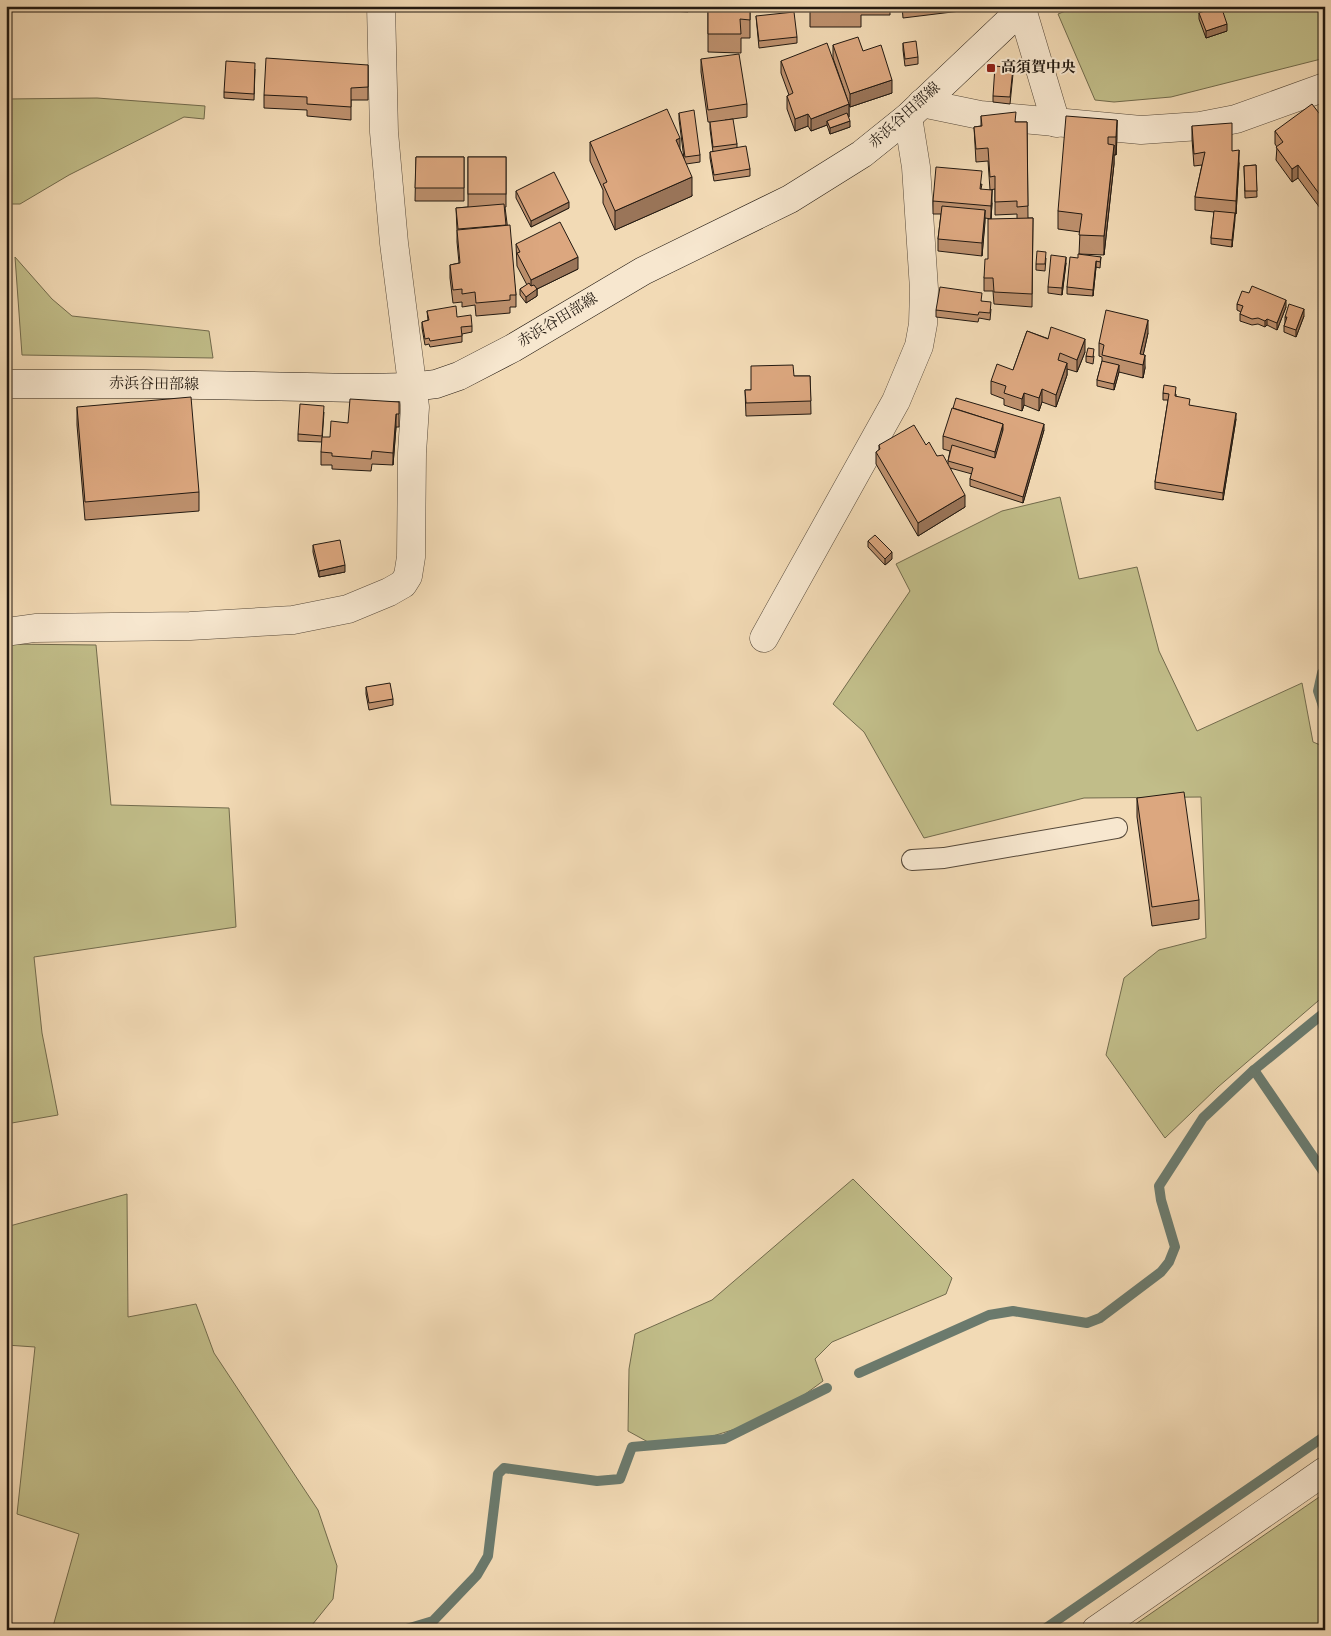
<svg xmlns="http://www.w3.org/2000/svg" width="1331" height="1636" viewBox="0 0 1331 1636" font-family="'Sorts Mill Goudy','Noto Serif JP',serif">
	<style>
		.green { fill: #c1bd89; stroke: #726b4d }
		.lines { fill: none; stroke-linecap: round; stroke-linejoin: round }
		.stream { stroke: #6b7a6d; stroke-width: 10 }
		.service-casing { stroke: #56493a; stroke-width: 22 }
		.minor-casing { stroke: #56493a; stroke-width: 29 }
		.secondary-casing { stroke: #221911; stroke-width: 29 }
		.service { stroke: #f7e7cf; stroke-width: 20 }
		.minor { stroke: #f7e7cf; stroke-width: 28 }
		.secondary { stroke: #f7e7cf; stroke-width: 28 }
		.wall { fill: #bd906d; stroke: #221911 }
		.shaded-wall { fill: #9a7559; stroke: #221911 }
		.building { fill: #dca77f; stroke: #221911 }
		.poi-dot { fill: #8f2418; stroke: #f7e7cf; stroke-width: 2 }
		.labels { text-anchor: middle; dominant-baseline: central; stroke-width: 4; stroke-linejoin: round; paint-order: stroke }
		.poi-label { font-size: 15px; font-weight: bold; fill: #221911; stroke: #f7e7cf; text-anchor: start }
		.street-label { font-size: 15px; fill: #221911; stroke: #f7e7cf }
	</style>
	<rect width="100%" height="100%" fill="#f2dab5"/>
	<filter id="stains"><feTurbulence type="fractalNoise" baseFrequency=".004" numOctaves="4"/><feColorMatrix values="0 0 0 0 .2 0 0 0 0 .09 0 0 0 0 .02 0 0 0 .5 -.17"/></filter>
	<radialGradient id="worn" r=".72"><stop offset=".6" stop-color="#630" stop-opacity="0"/><stop offset="1" stop-color="#630" stop-opacity=".3"/></radialGradient>
	<g class="green">
		<polygon points="1078,6 1325,6 1325,58 1171,97 1114,102 1095,100 1058,14"/>
		<polygon points="97,98 205,106 204,119 184,117 69,175 20,204 6,204 6,99"/>
		<polygon points="15,257 52,299 72,316 209,331 213,358 22,355"/>
		<polygon points="1060,497 1079,579 1137,567 1159,651 1197,731 1302,683 1313,742 1325,747 1325,995 1218,1087 1165,1138 1106,1055 1124,978 1159,950 1206,938 1201,797 1084,798 924,838 864,732 833,704 910,591 896,564 1002,511"/>
		<polygon points="6,644 96,645 111,805 229,808 236,927 34,957 42,1033 58,1115 6,1124 6,900 11,899 6,863"/>
		<polygon points="853,1179 952,1278 946,1294 832,1342 815,1359 823,1381 774,1417 700,1440 648,1442 628,1431 629,1369 635,1334 712,1300"/>
		<polygon points="127,1194 128,1317 196,1304 214,1353 318,1510 337,1566 333,1599 308,1630 52,1630 79,1534 17,1514 35,1347 6,1345 6,1227"/>
		<polygon points="1325,1493 1325,1630 1127,1630"/>
	</g>
	<g class="lines">
		<g class="stream">
			<polyline points="1325,671 1322,673 1318,691 1325,712"/>
			<polyline points="1254,1070 1325,1174"/>
			<polyline points="859,1373 989,1315 1013,1311 1087,1323 1100,1318 1161,1272 1169,1262 1175,1247 1161,1200 1159,1186 1203,1118 1254,1070 1325,1012"/>
			<polyline points="403,1630 433,1621 477,1575 488,1556 498,1474 504,1468 597,1481 620,1479 632,1447 724,1439 827,1388"/>
			<polyline points="1043,1630 1325,1436"/>
		</g>
		<g class="service-casing">
			<polyline id="service" points="912,860 944,858 1117,828"/>
		</g>
		<g class="minor-casing">
			<g id="minor">
				<polyline points="1022,9 1056,123"/>
				<polyline points="922,103 980,115 1141,130 1200,126 1236,119 1325,87"/>
				<polyline points="6,632 35,628 190,626 293,620 348,609 389,592 403,584 408,576 411,557 412,453 415,407 394,243 384,132 381,6"/>
				<polyline points="764,638 896,401 919,346 923,324 924,289 916,167 908,117"/>
				<polyline points="1096,1630 1325,1471"/>
			</g>
		</g>
		<g class="secondary-casing">
			<polyline id="secondary" points="6,384 143,384 359,388 412,387 436,384 459,376 513,348 643,271 790,199 862,154 908,117 1025,6"/>
		</g>
		<use href="#service" class="service"/>
		<use href="#minor" class="minor"/>
		<use href="#secondary" class="secondary"/>
	</g>
	<g class="wall">
		<polygon points="618,6 638,6 638,9 618,8"/>
		<polygon points="643,6 688,6 688,12 643,9"/>
		<polygon points="708,6 750,6 750,38 741,38 741,53 708,52"/>
		<polygon points="810,6 890,6 890,15 861,15 861,27 810,27"/>
		<polygon points="902,6 985,6 985,8 903,18"/>
		<polygon points="1199,13 1227,31 1206,38 1199,19"/>
		<polygon points="756,16 797,37 797,43 759,48"/>
		<polygon points="903,43 918,57 918,64 905,66 903,50"/>
		<polygon points="833,45 863,51 892,93 850,107 849,104 849,117 848,117 850,127 830,134 827,125 811,131 808,126 795,131 787,109 787,96 789,95 781,73 781,61 848,101 833,58"/>
		<polygon points="701,59 747,104 747,117 725,120 737,144 737,148 750,169 750,176 714,181 710,158 710,152 713,152 710,129 710,122 708,122 701,72"/>
		<polygon points="368,65 368,100 351,100 351,120 307,116 307,110 264,108 264,95"/>
		<polygon points="255,69 254,100 224,98 224,92"/>
		<polygon points="1013,74 1010,104 993,102 993,96"/>
		<polygon points="679,113 700,155 700,162 686,164 692,196 615,230 603,203 603,190 590,161 590,142 680,149 684,159 679,119"/>
		<polygon points="981,116 1016,122 1027,122 1028,218 1033,218 1032,307 994,304 993,291 984,291 984,278 988,259 1017,219 1017,214 995,215 995,189 990,190 988,161 976,162 974,127 981,126"/>
		<polygon points="1117,120 1116,155 1114,155 1114,164 1104,255 1079,254 1080,232 1058,229 1058,211"/>
		<polygon points="1325,121 1325,205 1320,208 1298,178 1292,182 1276,160 1277,147 1275,144 1275,131"/>
		<polygon points="1192,126 1232,151 1239,163 1236,214 1235,214 1232,247 1211,244 1211,238 1214,212 1195,210 1195,197 1202,165 1194,166 1192,139"/>
		<polygon points="416,157 464,157 464,201 415,201"/>
		<polygon points="468,157 506,157 506,207 505,207 516,295 516,307 510,307 510,313 476,316 475,305 462,307 462,302 453,303 450,278 450,265 459,263 457,242 457,230 456,208 468,207"/>
		<polygon points="1256,165 1257,197 1245,198 1244,166"/>
		<polygon points="982,184 981,189 992,203 991,219 985,218 982,256 938,251 938,239 941,214 933,214 933,201"/>
		<polygon points="516,191 569,208 531,227 516,198"/>
		<polygon points="516,244 578,269 537,289 537,296 526,303 520,295 520,289 527,285 517,266"/>
		<polygon points="1101,257 1100,268 1096,267 1093,296 1067,294 1067,287 1078,258"/>
		<polygon points="1046,258 1045,271 1036,270 1036,264"/>
		<polygon points="1066,263 1062,295 1048,293 1048,287"/>
		<polygon points="982,301 991,309 990,320 979,318 978,322 936,317 936,310"/>
		<polygon points="1237,304 1286,307 1277,330 1267,325 1265,327 1258,324 1252,325 1240,321 1240,314 1241,312 1237,310"/>
		<polygon points="427,311 472,326 472,332 462,334 462,342 430,347 429,344 425,345 422,328 422,322 428,320"/>
		<polygon points="1304,316 1296,337 1284,332 1284,326 1285,323 1285,317"/>
		<polygon points="1027,331 1085,352 1077,372 1067,369 1067,375 1056,407 1042,402 1039,411 1024,405 1022,411 1004,405 1004,399 991,394 991,381 1013,370"/>
		<polygon points="1148,333 1143,355 1145,368 1143,378 1119,372 1114,390 1097,386 1097,380 1102,361 1102,357 1099,356 1099,343"/>
		<polygon points="1086,356 1094,356 1093,364 1086,362"/>
		<polygon points="794,376 810,376 811,414 746,416 745,390 751,390"/>
		<polygon points="1163,393 1176,394 1176,396 1190,406 1236,419 1223,500 1155,489 1155,482 1168,400 1163,400"/>
		<polygon points="399,402 399,427 396,427 393,465 372,464 371,471 332,469 332,465 321,465 321,452 330,437 348,423"/>
		<polygon points="77,407 199,492 199,511 85,520 77,425"/>
		<polygon points="324,412 322,442 298,441 298,434"/>
		<polygon points="1044,430 1023,503 970,486 970,479 972,474 950,468 965,507 918,536 876,464 876,452 879,450 879,445 926,445 937,456 948,464 948,461 950,451 943,449 943,436"/>
		<polygon points="868,541 892,559 885,565 868,547"/>
		<polygon points="313,545 345,572 319,577 313,552"/>
		<polygon points="366,687 393,699 393,705 369,710 366,694"/>
		<polygon points="1137,798 1199,900 1199,919 1152,926 1137,817"/>
	</g>
	<g class="shaded-wall">
		<polygon points="1227,24 1227,31 1206,38 1206,31"/>
		<polygon points="892,80 892,93 850,107 850,94"/>
		<polygon points="849,104 849,117 829,125 827,121 827,125 811,131 811,119"/>
		<polygon points="808,114 808,126 795,131 795,119"/>
		<polygon points="1117,120 1117,139 1116,155 1116,137"/>
		<polygon points="850,121 850,127 830,134 830,128"/>
		<polygon points="680,138 680,156 676,140"/>
		<polygon points="1114,145 1114,164 1104,255 1104,236"/>
		<polygon points="1239,150 1239,163 1236,214 1236,201"/>
		<polygon points="1298,165 1298,178 1292,182 1292,169"/>
		<polygon points="692,177 692,196 615,230 615,211"/>
		<polygon points="992,190 992,203 991,219 991,206"/>
		<polygon points="1325,192 1325,205 1320,208 1320,195"/>
		<polygon points="569,202 569,208 531,227 531,221"/>
		<polygon points="985,210 985,223 982,256 982,243"/>
		<polygon points="1235,213 1235,220 1232,247 1232,240"/>
		<polygon points="578,257 578,269 537,289 537,296 526,303 526,297 531,293 531,280"/>
		<polygon points="1066,257 1066,263 1062,295 1062,288"/>
		<polygon points="1096,261 1096,267 1093,296 1093,290"/>
		<polygon points="1286,300 1286,307 1277,330 1277,323"/>
		<polygon points="1304,309 1304,316 1296,337 1296,330"/>
		<polygon points="1267,319 1267,325 1265,327 1265,321"/>
		<polygon points="1148,320 1148,333 1141,365 1140,354"/>
		<polygon points="1085,339 1085,352 1077,372 1077,360"/>
		<polygon points="1145,355 1145,368 1143,378 1143,365"/>
		<polygon points="1067,363 1067,375 1056,407 1056,395"/>
		<polygon points="1119,365 1119,372 1114,390 1114,384"/>
		<polygon points="1042,389 1042,402 1039,411 1039,398"/>
		<polygon points="1024,393 1024,405 1022,411 1022,399"/>
		<polygon points="1236,413 1236,419 1223,500 1223,493"/>
		<polygon points="396,414 396,427 393,465 393,453"/>
		<polygon points="1003,424 1003,436 995,464 995,452"/>
		<polygon points="1044,424 1044,430 1023,503 1023,497"/>
		<polygon points="965,495 965,507 918,536 918,523"/>
		<polygon points="892,552 892,559 885,565 885,559"/>
		<polygon points="345,565 345,572 319,577 319,571"/>
	</g>
	<g class="building">
		<polygon points="708,6 750,6 750,20 740,19 741,34 708,34"/>
		<polygon points="810,6 861,6 861,8 810,9"/>
		<polygon points="1218,6 1221,6 1227,24 1206,31 1199,13"/>
		<polygon points="794,12 797,37 759,41 756,16"/>
		<polygon points="858,37 863,51 881,45 892,80 850,94 833,45"/>
		<polygon points="916,41 918,57 905,59 903,43"/>
		<polygon points="827,43 849,104 811,119 808,114 795,119 787,96 793,93 781,61"/>
		<polygon points="739,54 747,104 708,110 701,59"/>
		<polygon points="266,58 368,65 368,87 351,88 351,107 307,104 307,97 264,95"/>
		<polygon points="226,61 255,63 254,94 224,92"/>
		<polygon points="995,66 1013,68 1010,97 993,96"/>
		<polygon points="1312,104 1325,121 1325,192 1320,195 1298,165 1292,169 1276,147 1283,142 1275,131"/>
		<polygon points="667,109 680,138 676,140 692,177 615,211 603,184 607,182 590,142"/>
		<polygon points="694,110 700,155 685,157 679,113"/>
		<polygon points="1016,112 1015,122 1027,122 1028,206 1017,207 1017,201 995,202 995,176 990,177 988,148 976,149 974,127 982,126 981,116"/>
		<polygon points="847,113 850,121 830,128 827,121"/>
		<polygon points="1066,116 1117,120 1116,137 1108,137 1108,144 1114,145 1104,236 1079,235 1082,214 1058,211"/>
		<polygon points="733,119 737,144 713,147 710,122"/>
		<polygon points="1232,123 1232,151 1239,150 1236,201 1195,197 1205,152 1194,154 1192,126"/>
		<polygon points="746,146 750,169 714,175 710,152"/>
		<polygon points="416,157 464,157 464,188 415,188"/>
		<rect x="468" y="157" width="38" height="37"/>
		<polygon points="1256,165 1257,191 1245,191 1244,166"/>
		<polygon points="936,167 982,171 980,189 992,190 991,206 933,201"/>
		<polygon points="554,172 569,202 531,221 516,191"/>
		<polygon points="504,204 506,225 458,229 456,208"/>
		<polygon points="942,206 985,210 982,243 938,239"/>
		<polygon points="1214,211 1235,213 1232,240 1211,238"/>
		<polygon points="1033,218 1032,294 994,292 993,278 984,278 985,259 988,259 988,219"/>
		<polygon points="560,222 578,257 531,280 517,253 520,252 516,244"/>
		<polygon points="510,225 516,295 510,295 510,300 476,303 475,292 462,294 462,289 453,290 450,265 460,263 457,230"/>
		<polygon points="1037,251 1046,252 1045,264 1036,264"/>
		<polygon points="1078,254 1101,257 1100,262 1096,261 1093,290 1067,287 1070,257 1078,258"/>
		<polygon points="1051,255 1066,257 1062,288 1048,287"/>
		<polygon points="529,283 531,286 534,285 537,289 526,297 520,289"/>
		<polygon points="1252,286 1286,300 1277,323 1267,319 1265,321 1258,318 1252,319 1240,314 1243,306 1237,304 1242,291 1249,293"/>
		<polygon points="940,287 982,293 981,301 991,302 990,313 979,312 978,315 936,310"/>
		<polygon points="1289,304 1304,309 1296,330 1284,326 1287,317 1285,317"/>
		<polygon points="456,306 457,317 471,315 472,326 461,327 462,336 430,341 429,338 425,339 422,322 429,320 427,311"/>
		<polygon points="1106,310 1148,320 1140,354 1145,355 1143,365 1102,355 1104,345 1099,343"/>
		<polygon points="1051,327 1085,339 1077,360 1060,353 1058,360 1067,363 1056,395 1042,389 1039,398 1024,393 1022,399 1004,393 1006,386 991,381 997,364 1013,370 1027,331 1048,339"/>
		<polygon points="1088,348 1094,349 1093,357 1086,356"/>
		<polygon points="1102,361 1119,365 1114,384 1097,380"/>
		<polygon points="793,365 794,376 810,376 811,401 746,403 745,390 751,390 751,366"/>
		<polygon points="1164,385 1176,387 1175,396 1190,399 1189,405 1236,413 1223,493 1155,482 1169,394 1163,393"/>
		<polygon points="191,397 199,492 85,502 77,407"/>
		<polygon points="956,398 1044,424 1023,497 970,479 973,468 948,461 952,445 995,458 1003,430 1003,424 953,408"/>
		<polygon points="350,399 399,402 399,414 396,414 393,453 372,451 371,459 332,456 332,453 321,452 322,437 330,437 331,421 348,423"/>
		<polygon points="300,404 324,406 322,436 298,434"/>
		<polygon points="952,408 1003,424 995,452 943,436"/>
		<polygon points="914,425 926,445 929,442 937,456 943,455 965,495 918,523 876,452 880,449 879,445"/>
		<polygon points="875,535 892,552 885,559 868,541"/>
		<polygon points="340,540 345,565 319,571 313,545"/>
		<polygon points="390,683 393,699 369,703 366,687"/>
		<polygon points="1184,792 1199,900 1152,907 1137,798"/>
	</g>
	<rect class="poi-dot" x="986" y="63" width="10" height="10" rx="2.5"/>
	<g class="labels">
		<g class="poi-label">
			<text x="1001" y="68">高須賀中央</text>
		</g>
		<g class="street-label">
			<text transform="translate(905 116) rotate(-42)">赤浜谷田部線</text>
			<text transform="translate(558 321) rotate(-31)">赤浜谷田部線</text>
			<text transform="translate(154 385) rotate(1)">赤浜谷田部線</text>
		</g>
	</g>
	<rect width="1331" height="1636" fill="none" stroke="#f2dab5" stroke-width="25"/>
	<rect x="8" y="8" width="1316" height="1621" fill="none" stroke="#221911" stroke-width="2.5"/>
	<rect x="12" y="12" width="1306" height="1611" fill="none" stroke="#221911"/>
	<rect width="100%" height="100%" filter="url(#stains)"/>
	<rect width="100%" height="100%" fill="url(#worn)"/>
</svg>
